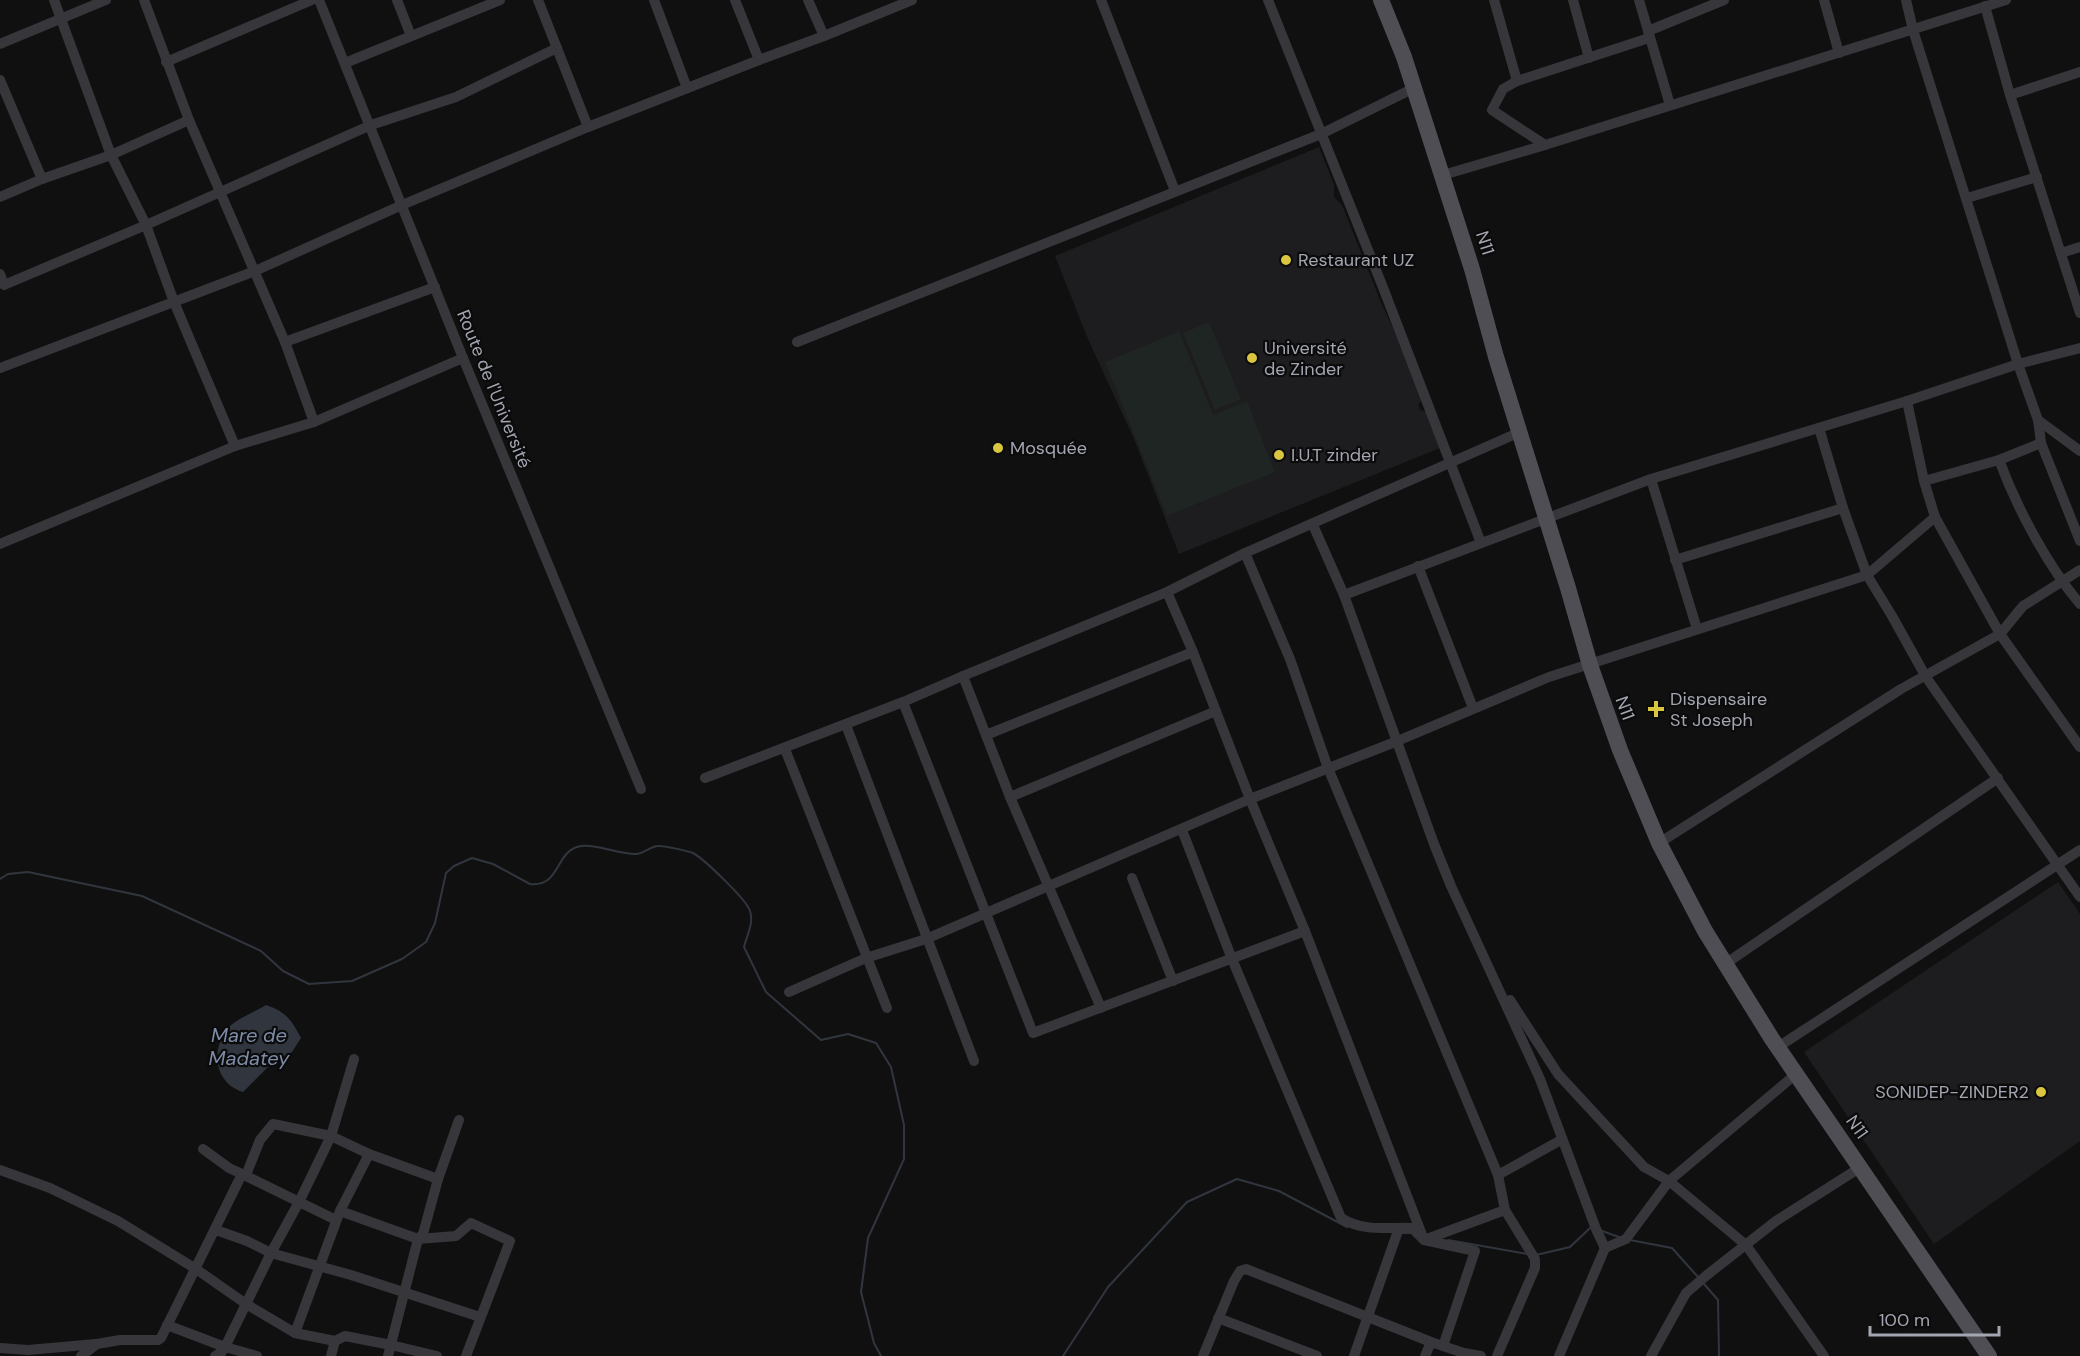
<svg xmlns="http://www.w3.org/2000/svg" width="2080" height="1356" viewBox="0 0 2080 1356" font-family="'DM Sans',sans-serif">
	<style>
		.built { fill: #1d1c1e }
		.green { fill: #1f2522 }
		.water { fill: #31363e }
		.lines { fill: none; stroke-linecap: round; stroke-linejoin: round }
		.stream { stroke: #31363e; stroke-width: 2 }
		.street { stroke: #37373b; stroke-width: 10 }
		.primary { stroke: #4e4e54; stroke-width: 16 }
		.poi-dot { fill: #d9c540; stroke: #0b0b0c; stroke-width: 2 }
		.labels { text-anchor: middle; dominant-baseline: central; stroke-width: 4.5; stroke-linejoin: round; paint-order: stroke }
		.street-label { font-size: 18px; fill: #a3a5b0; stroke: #0b0b0c }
		.poi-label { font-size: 18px; fill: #a3a5b0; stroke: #0b0b0c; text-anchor: start }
		.water-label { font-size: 20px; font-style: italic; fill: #7e8ca8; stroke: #0b0b0c }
	</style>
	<rect width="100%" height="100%" fill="#101011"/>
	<g class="built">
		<polygon points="1319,147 1334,185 1334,197 1342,205 1382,305 1416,376 1422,401 1418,404 1420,410 1426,412 1440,448 1179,554 1134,439 1088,339 1055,256"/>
		<polygon points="2058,882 2080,914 2080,1141 1934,1244 1804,1052"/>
	</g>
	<g class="green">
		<polygon points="1209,322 1241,399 1215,410 1183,333"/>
		<polygon points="1179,331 1213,415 1247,401 1275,472 1167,516 1105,362"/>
	</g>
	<path class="water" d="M266 1005C286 1012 291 1019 301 1038L290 1055 276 1059 243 1092C214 1083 210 1049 229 1027 238 1018 255 1012 266 1005Z"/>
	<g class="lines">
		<g class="stream">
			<path d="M0 879 8 874 28 872 142 896 261 951 283 971 309 984 352 981 402 959 426 942 435 923 446 873 454 866 472 858 493 864 530 884C560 887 555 854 577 847 593 842 621 855 636 854 643 854 650 847 657 846 663 845 687 851 693 853 704 859 747 900 750 911 754 923 747 935 744 947L766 992 821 1040 848 1034 876 1043 891 1067 904 1125V1159L868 1238 861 1292 874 1343 881 1356"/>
			<polyline points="1602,1231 1619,1237"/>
			<polyline points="1400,1233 1413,1233"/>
			<polyline points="1448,1240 1528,1254"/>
			<polyline points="1630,1240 1672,1248 1698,1277"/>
			<polyline points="1536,1255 1570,1247 1590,1228"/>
			<polyline points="1704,1284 1718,1300 1719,1356"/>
			<polyline points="1063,1356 1108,1287 1187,1202 1237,1179 1279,1191 1347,1227"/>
		</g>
		<g class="street">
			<polyline points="54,0 111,155 146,225 174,302 235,446"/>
			<polyline points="144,0 189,120 285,342 314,422"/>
			<polyline points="319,0 463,358 641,789"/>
			<polyline points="397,0 411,36"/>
			<polyline points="538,0 588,127"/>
			<polyline points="654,0 687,88"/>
			<polyline points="735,0 759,60"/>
			<polyline points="808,0 824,36"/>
			<polyline points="1101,0 1175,191"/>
			<polyline points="1268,0 1384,290 1481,543"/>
			<polyline points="1494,0 1517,81"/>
			<polyline points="1573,0 1589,58"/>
			<polyline points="1639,0 1670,105"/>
			<polyline points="1824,0 1839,53"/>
			<polyline points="1906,0 1913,30 2018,364 2038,420 2041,443 2080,541"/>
			<polyline points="1985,6 2010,95 2080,313"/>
			<polyline points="1648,31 1724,0"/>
			<polyline points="0,44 106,0"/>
			<polyline points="166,62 312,0"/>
			<polyline points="345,63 500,0"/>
			<polyline points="0,80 42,179"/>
			<polyline points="2010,95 2080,72"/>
			<polyline points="1545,145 1492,110 1503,89 1517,81 1649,38"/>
			<polyline points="1443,175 1545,145 2006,0"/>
			<polyline points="0,197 42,179 111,155 189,120"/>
			<polyline points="1967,198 2037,177"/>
			<polyline points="2061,253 2080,247"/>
			<polyline points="0,274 4,285 146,225 371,125 456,97 557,48"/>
			<polyline points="285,342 435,287"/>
			<polyline points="797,342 1321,134 1414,88"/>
			<polyline points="0,368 255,271 402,205 588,127 759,60 824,36 912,0"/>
			<polyline points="2038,420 2080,451"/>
			<polyline points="1819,428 1843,508"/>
			<path d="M1999 460C2017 508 2047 565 2080 604"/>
			<polyline points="1651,479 1697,629"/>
			<polyline points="1924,481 1999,460 2041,443"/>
			<polyline points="1935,517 2000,634 2080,747"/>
			<polyline points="1313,525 1344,595 1434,844 1451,886 1540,1079 1596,1229 1605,1248"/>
			<polyline points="0,544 235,446 314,422 463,358"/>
			<polyline points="1245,553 1290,659 1328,768 1498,1175 1505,1210 1535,1259 1535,1268 1497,1356"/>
			<polyline points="1675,560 1843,508 1867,575 1892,616 1926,677 2080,897"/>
			<polyline points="1418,566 1473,708"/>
			<polyline points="1167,592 1193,652 1250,799 1305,931 1424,1240 1505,1210"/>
			<polyline points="1344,595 1651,479 1907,401 2018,364 2080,348"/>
			<polyline points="963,676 1010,797 1101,1008"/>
			<polyline points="903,702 1033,1033 1305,931"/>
			<polyline points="846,725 974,1061"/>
			<polyline points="986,735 1193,652"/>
			<polyline points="785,749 887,1008"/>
			<polyline points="705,778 903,702 963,676 1167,592 1245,553 1520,432"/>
			<polyline points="1010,797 1216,711"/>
			<path d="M1182 830 1232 959 1341 1218C1363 1232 1388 1227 1412 1228L1424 1240 1475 1251 1443 1346"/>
			<polyline points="1659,843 1901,689 2000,634 2023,606 2080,570"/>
			<polyline points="1132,878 1173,981"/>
			<polyline points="1725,964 1998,778"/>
			<polyline points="789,992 866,958 926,939 1250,799 1395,742 1549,677 1867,575 1935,517 1924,481 1907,401"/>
			<polyline points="1510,1000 1558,1074 1644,1167 1669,1181 1746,1245 1824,1356"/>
			<polyline points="1778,1047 2080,850"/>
			<polyline points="203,1149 229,1168 242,1174"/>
			<polyline points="0,1170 50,1188 118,1221 196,1269 246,1304 295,1333 335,1341 345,1336 391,1345 437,1356"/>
			<polyline points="246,1175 260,1140 273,1124 331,1136 369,1154 438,1179"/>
			<polyline points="1498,1175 1561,1140"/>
			<polyline points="340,1211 418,1239 456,1236 471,1223 510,1241 466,1356"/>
			<polyline points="216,1230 247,1241 271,1253 299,1202 331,1136 354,1059"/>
			<polyline points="1218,1318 1317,1356"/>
			<polyline points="167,1325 225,1347 222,1352 215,1356"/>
			<polyline points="295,1333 340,1211 369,1154"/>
			<polyline points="0,1348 28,1350 96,1344"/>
			<polyline points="81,1356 97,1344 120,1340 158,1340 161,1338 242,1174 336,1220"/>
			<polyline points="257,1356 225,1347 271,1253 351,1275 480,1317"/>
			<polyline points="331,1356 335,1341"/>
			<polyline points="388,1356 418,1239 423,1234 438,1179 459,1120"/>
			<polyline points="1203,1356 1234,1281 1240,1271 1246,1269 1431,1342 1464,1353 1481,1356"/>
			<polyline points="1354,1356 1399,1228"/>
			<polyline points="1425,1356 1431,1342"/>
			<polyline points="1559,1356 1605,1248 1626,1239 1669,1181 1796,1074"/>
			<polyline points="1651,1356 1686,1293 1707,1275 1776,1221 1861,1167"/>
		</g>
		<polyline class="primary" points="1381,0 1404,57 1472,269 1496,357 1568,588 1590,665 1620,750 1659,843 1705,931 1772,1039 1989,1356"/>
	</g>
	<g class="poi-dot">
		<circle cx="1286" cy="260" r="6"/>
		<circle cx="1252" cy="358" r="6"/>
		<circle cx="998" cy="448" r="6"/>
		<circle cx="1279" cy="455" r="6"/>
		<path d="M1653 700h6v6h6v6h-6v6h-6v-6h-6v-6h6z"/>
		<circle cx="2041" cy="1092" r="6"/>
	</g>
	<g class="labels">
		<g class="street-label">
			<text transform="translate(1485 243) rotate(72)">N11</text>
			<text transform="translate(494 389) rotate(68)">Route de l'Université</text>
			<text transform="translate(1625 708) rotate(70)">N11</text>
			<text transform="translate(1857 1127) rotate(55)">N11</text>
		</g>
		<g class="poi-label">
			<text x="1298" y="260">Restaurant UZ</text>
			<text x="1264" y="348">Université<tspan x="1264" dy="21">de Zinder</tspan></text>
			<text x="1010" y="448">Mosquée</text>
			<text x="1291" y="455">I.U.T zinder</text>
			<text x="1670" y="699">Dispensaire<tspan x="1670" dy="21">St Joseph</tspan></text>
			<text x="2029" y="1092" text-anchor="end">SONIDEP-ZINDER2</text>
		</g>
		<g class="water-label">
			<text x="249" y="1035">Mare de<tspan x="249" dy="23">Madatey</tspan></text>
		</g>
	</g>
	<path d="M1870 1326v9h129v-9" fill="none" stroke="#a3a5b0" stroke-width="3"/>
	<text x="1879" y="1326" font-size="18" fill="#a3a5b0" stroke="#0b0b0c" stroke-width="4.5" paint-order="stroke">100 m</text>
</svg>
